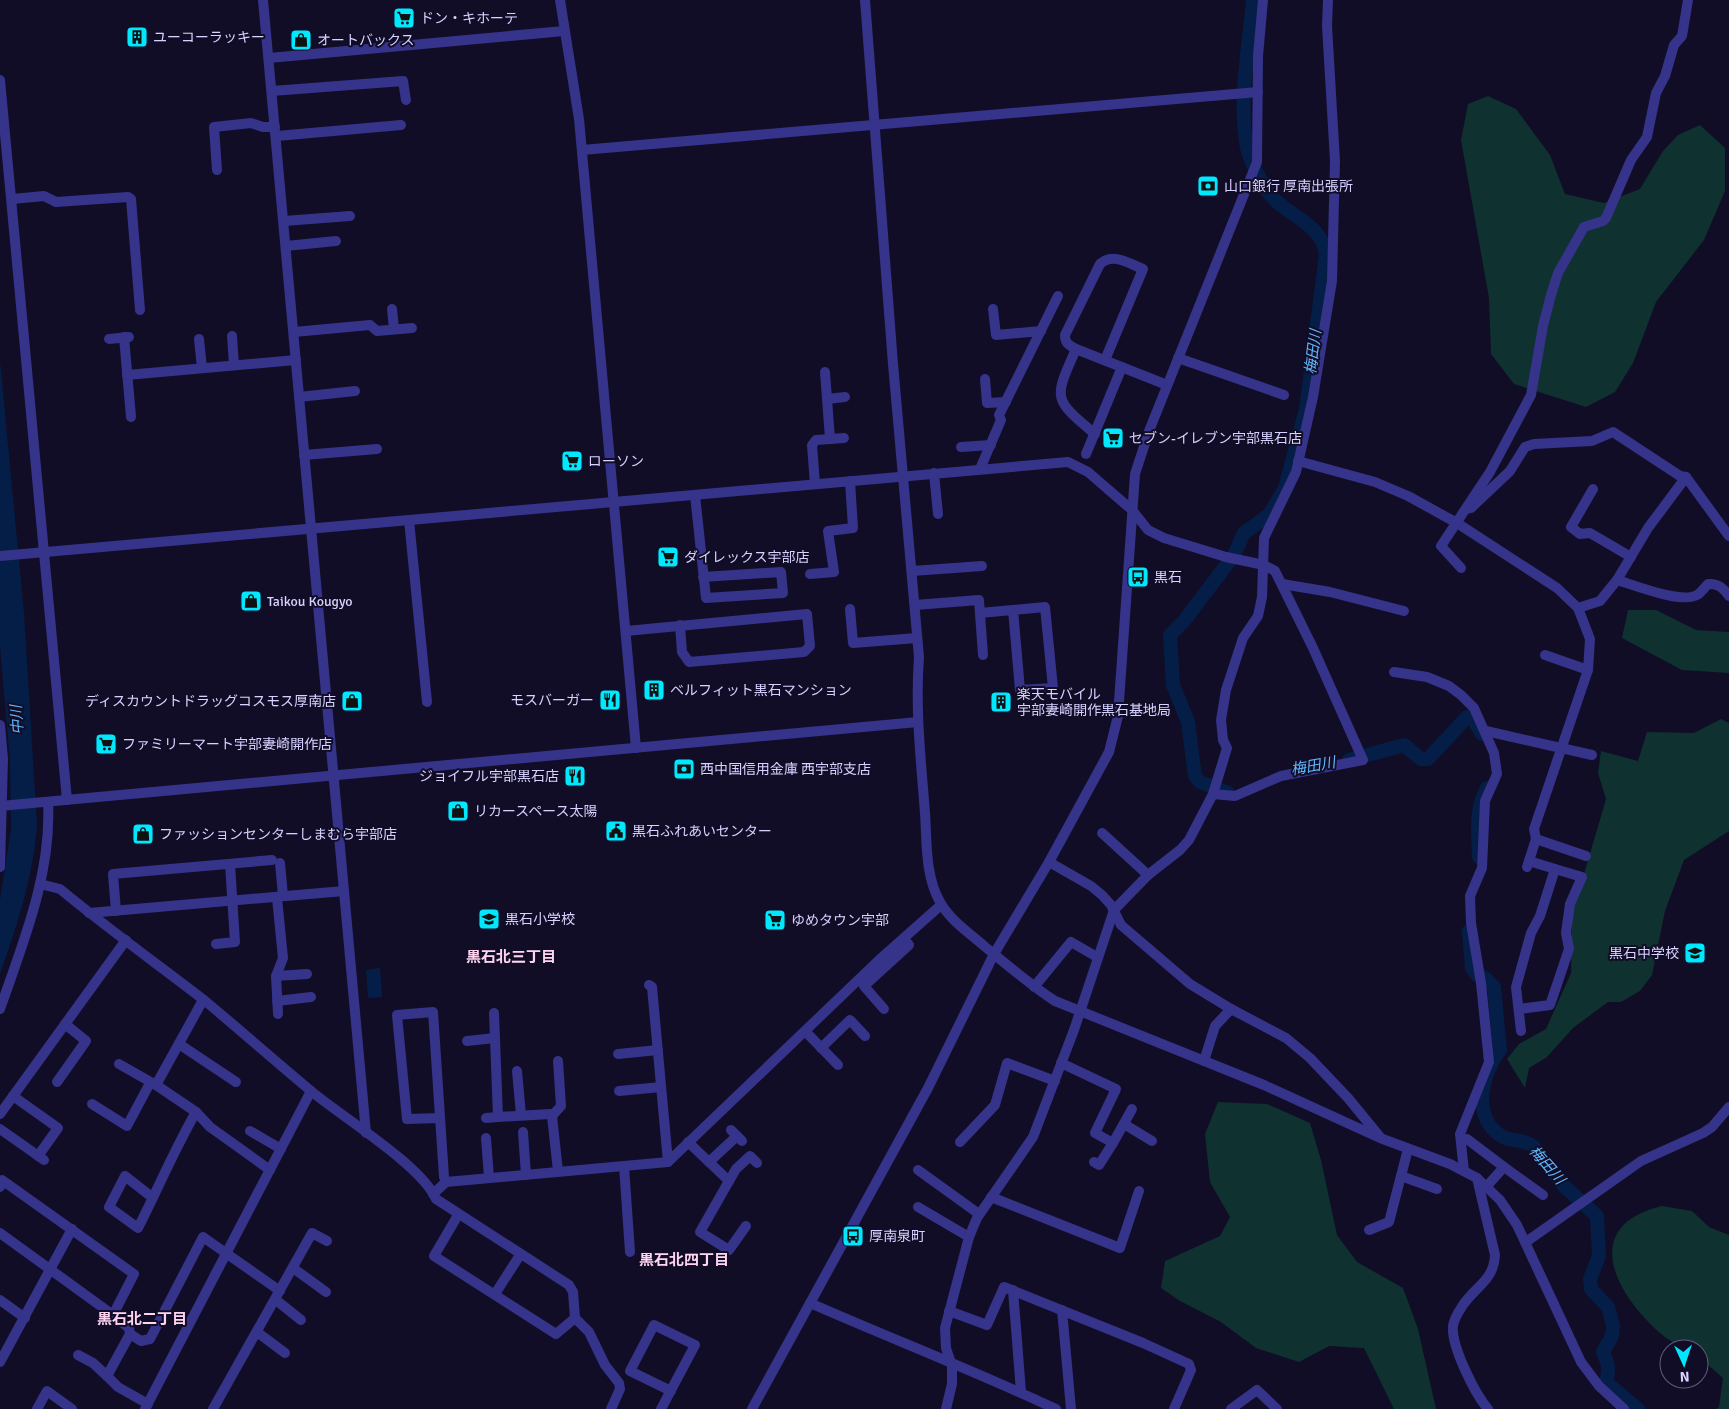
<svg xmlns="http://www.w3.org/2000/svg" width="1729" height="1409" viewBox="0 0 1729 1409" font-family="Signika,'Noto Sans JP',sans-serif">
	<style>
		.green { fill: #0f312f }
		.water { fill: #051e47 }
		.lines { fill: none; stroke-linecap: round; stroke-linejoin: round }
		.river { stroke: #051e47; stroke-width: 14 }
		.minor { stroke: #35338a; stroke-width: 10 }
		.labels { text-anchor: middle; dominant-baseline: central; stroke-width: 4; stroke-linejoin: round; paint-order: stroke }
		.poi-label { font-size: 14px; fill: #d7d2ff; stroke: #110d26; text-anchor: start }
		.water-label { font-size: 15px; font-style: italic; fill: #60b8ff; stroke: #110d26 }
		.neighbourhood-label { font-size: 15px; font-weight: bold; fill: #ffd4f0; stroke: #110d26 }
	</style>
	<rect width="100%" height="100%" fill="#110d26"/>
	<g class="green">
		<polygon points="1488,96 1516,109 1550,155 1565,194 1604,203 1640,189 1663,151 1678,135 1700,125 1725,148 1725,191 1704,240 1656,302 1633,363 1615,392 1586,407 1514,384 1491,354 1489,298 1461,140 1468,104"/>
		<polygon points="1628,610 1656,610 1696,630 1729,632 1729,673 1682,670 1622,638"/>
		<polygon points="1721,719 1729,723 1729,831 1684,860 1665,911 1652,975 1640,991 1621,1002 1608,1002 1573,1028 1547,1057 1529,1068 1525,1088 1507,1059 1519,1044 1546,1029 1571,973 1572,915 1606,799 1598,773 1601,751 1638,761 1647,732 1694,733"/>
		<polygon points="1218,1102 1267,1104 1310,1123 1321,1160 1337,1235 1357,1262 1403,1288 1418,1329 1436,1409 1394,1409 1364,1348 1329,1346 1299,1362 1256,1348 1221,1322 1180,1301 1161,1288 1165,1261 1220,1236 1230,1217 1210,1182 1205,1134"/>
		<path d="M1662 1206 1692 1211 1709 1227 1729 1235V1409H1716L1719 1407 1723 1378 1699 1357V1349C1675 1349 1657 1332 1642 1315 1604 1272 1594 1222 1662 1206Z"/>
	</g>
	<g class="water">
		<path d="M0 361 24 613 37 826C33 877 17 926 0 974V900L11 829 10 761 0 646Z"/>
		<polygon points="380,968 382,997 368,998 366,970"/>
	</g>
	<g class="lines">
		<g class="river">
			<polyline points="1349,760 1404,745 1421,759 1428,759 1467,717 1472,717 1482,734"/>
			<path d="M1228 793 1200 782 1195 776 1188 722 1173 685 1170 635 1184 621 1234 555 1244 533 1269 515 1285 488 1306 409 1326 255C1322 222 1285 216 1268 192 1260 180 1251 163 1247 148 1238 103 1249 46 1253 0"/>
			<path d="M1479 857C1478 834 1475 808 1487 788"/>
			<path d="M1469 931 1472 968 1477 975 1485 978 1494 987 1500 1050C1481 1074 1471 1119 1503 1137 1513 1142 1525 1139 1533 1146L1564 1186 1597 1216 1599 1256 1590 1279 1591 1289 1608 1307 1613 1325 1612 1336 1603 1352C1608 1364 1610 1368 1606 1382L1638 1409"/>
		</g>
		<g class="minor">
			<polyline points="263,0 366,1133"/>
			<polyline points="560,0 579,119 636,748"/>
			<path d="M865 0 893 364 919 657C915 709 921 761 925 813 927 842 925 876 940 902 950 920 968 932 983 945 1006 964 1029 984 1055 1001L1264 1085 1380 1138 1450 1164 1477 1178 1500 1200 1517 1225 1581 1362 1599 1386 1624 1409"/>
			<polyline points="269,58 564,31"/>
			<polyline points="0,80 67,800"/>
			<polyline points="272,91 403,81 406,100"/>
			<polyline points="277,136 401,125"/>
			<polyline points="582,150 1258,92"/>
			<polyline points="217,170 214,127 251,123 263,127 275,127"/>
			<polyline points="12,199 44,196 56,202 128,197 131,199 140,310"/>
			<polyline points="284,221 350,216"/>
			<polyline points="286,246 336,241"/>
			<polyline points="392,309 394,329"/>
			<polyline points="993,309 996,335 1041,331"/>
			<polyline points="294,332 370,325 377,331 412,328"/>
			<polyline points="232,336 234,365"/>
			<polyline points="124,337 131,417"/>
			<polyline points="109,339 129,337"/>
			<polyline points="199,339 202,368"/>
			<path d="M1076 349C1054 399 1052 398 1095 434"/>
			<polyline points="1178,358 1284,395"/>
			<path d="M1105 360 1143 269C1130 264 1113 252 1100 264L1065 335C1065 344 1069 345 1076 349L1167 385"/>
			<polyline points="825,372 830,439"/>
			<polyline points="127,375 296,360"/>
			<polyline points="985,379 987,403 1006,402"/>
			<polyline points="299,397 355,391"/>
			<polyline points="827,399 845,397"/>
			<polyline points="961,447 991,445"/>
			<polyline points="1086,454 1122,367"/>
			<polyline points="304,455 377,449"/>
			<polyline points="1298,461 1375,482 1408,496 1457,523 1557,588 1578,608 1590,639 1588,670 1534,829 1536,839 1527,867"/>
			<polyline points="980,469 1001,420 999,415 1058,296"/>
			<polyline points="934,473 938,514"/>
			<polyline points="815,484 812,445 816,440 844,438"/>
			<polyline points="1593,489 1571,527 1580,534 1590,533 1631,557"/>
			<polyline points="695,495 706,598 783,593 781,572 703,577"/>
			<polyline points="1467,509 1471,508 1510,471 1525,447 1534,444 1592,441 1613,432 1680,476 1686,477 1729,536"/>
			<polyline points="409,520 427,702"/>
			<polyline points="0,556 1068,462 1088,472 1132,510 1148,530 1164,538 1226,557 1264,565 1275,571 1313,648 1363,760 1281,776 1235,796 1213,794"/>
			<polyline points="1461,568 1441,546 1490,472 1531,395 1543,326 1551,295 1558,273 1584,227 1603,221 1606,218 1631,160 1647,137 1656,93 1665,76 1674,45 1682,36 1688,0"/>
			<polyline points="912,571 982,566"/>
			<polyline points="810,574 834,572 828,531 853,528 850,481"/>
			<path d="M1617 580C1634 585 1681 604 1697 595 1701 593 1704 588 1708 584 1718 583 1723 588 1729 596"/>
			<polyline points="1282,584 1330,592 1404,611"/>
			<polyline points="915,605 979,600 983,655"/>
			<polyline points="1578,608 1600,601 1617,580 1648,528 1686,477"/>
			<polyline points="850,609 853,643 917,638"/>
			<polyline points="980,613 1045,607 1053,688 1020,690 1013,610"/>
			<polyline points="626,631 807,614 810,646 804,652 689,662 682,652 680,625"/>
			<polyline points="1545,655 1588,670"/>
			<polyline points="1394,672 1427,677 1449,686 1461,695 1474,708 1494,753 1497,774 1485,801 1482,868 1470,896 1471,923 1481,983 1489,1062 1460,1134 1464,1171"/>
			<polyline points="0,725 3,759 0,867"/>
			<polyline points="1486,731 1592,755"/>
			<polyline points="0,806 918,722"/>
			<polyline points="1102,833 1148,875"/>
			<polyline points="1536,839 1586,856"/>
			<polyline points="1049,862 1091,886 1102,895 1111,905 1121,925 1190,984 1231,1009 1286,1038 1310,1058 1348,1098 1380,1137"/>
			<polyline points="280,863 283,896"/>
			<path d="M40 884 60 889C107 928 156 963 204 1000 240 1030 275 1061 311 1091 342 1117 421 1165 436 1199L569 1285 573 1292 575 1318 589 1332 605 1365 619 1383 620 1389 611 1409"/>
			<polyline points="277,898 283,958 276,976 278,1014"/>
			<polyline points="116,911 113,874 272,860"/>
			<polyline points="89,913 344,891"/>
			<polyline points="216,944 235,942 230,864"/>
			<polyline points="276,976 307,974"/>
			<polyline points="649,985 652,987 668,1162"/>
			<polyline points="1034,987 1071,942 1097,957"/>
			<polyline points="277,1001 311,997"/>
			<path d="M0 1009C23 943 52 873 48 802"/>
			<polyline points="884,1009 864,986 909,945 904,939"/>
			<polyline points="1519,1009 1550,1005 1569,949 1566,933 1570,904 1582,877 1555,869"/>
			<polyline points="494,1013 498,1117 550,1114 552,1116 558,1171"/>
			<polyline points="805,1031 838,1065"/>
			<polyline points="1521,1031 1516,987 1531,933 1540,916 1555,869 1529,861"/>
			<polyline points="467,1041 495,1038"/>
			<polyline points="179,1044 236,1082"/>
			<polyline points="821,1048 850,1020 865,1036"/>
			<polyline points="618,1054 658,1050"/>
			<polyline points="1204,1061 1215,1026 1231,1009"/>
			<polyline points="1061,1063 1116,1089 1095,1133 1113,1143 1132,1109"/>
			<polyline points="119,1064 156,1085 196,1112 210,1127 270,1170"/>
			<polyline points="517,1071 521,1115"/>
			<polyline points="57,1082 86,1041 65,1024"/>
			<polyline points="156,1085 203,1000"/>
			<polyline points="619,1091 661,1087"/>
			<polyline points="13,1096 58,1128 38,1156"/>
			<polyline points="92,1104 127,1126 150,1083"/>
			<polyline points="0,1114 126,940"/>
			<polyline points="552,1116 561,1106 558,1061"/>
			<polyline points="440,1118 407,1119 397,1015 433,1012 444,1177 446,1182"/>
			<polyline points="486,1118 498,1117"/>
			<polyline points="1124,1124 1152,1141"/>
			<polyline points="0,1129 44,1160"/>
			<polyline points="731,1130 742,1141"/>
			<polyline points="250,1131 281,1149"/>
			<polyline points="523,1132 526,1175"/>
			<polyline points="486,1138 489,1178"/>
			<polyline points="1467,1139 1504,1167 1487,1186"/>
			<polyline points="688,1142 729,1181 700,1232 729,1250 746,1226"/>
			<polyline points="960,1142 995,1105 1007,1063 1055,1081"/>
			<polyline points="709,1162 737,1136"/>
			<polyline points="1094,1162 1099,1165 1113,1143"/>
			<polyline points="624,1166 630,1252"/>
			<polyline points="1504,1167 1543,1195"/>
			<polyline points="918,1170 979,1214"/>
			<polyline points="1401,1176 1437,1189"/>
			<path d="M1477 1178 1495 1255C1494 1280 1476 1286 1463 1305 1459 1311 1454 1318 1453 1326 1451 1346 1475 1394 1488 1409"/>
			<polyline points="729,1181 736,1169 750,1156 757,1163"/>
			<polyline points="0,1187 2,1180 134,1274 113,1315"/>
			<polyline points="433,1194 446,1182 668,1162 879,960 941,905"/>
			<polyline points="991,1197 1120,1248 1139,1191"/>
			<path d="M153 1198 125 1176 109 1207 138 1228C158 1189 174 1150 196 1112"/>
			<polyline points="918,1207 969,1237"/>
			<polyline points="458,1215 434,1256 556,1334 575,1318"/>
			<polyline points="1369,1230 1389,1222 1408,1149"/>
			<polyline points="0,1233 113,1315 129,1328 130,1334"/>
			<polyline points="1526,1242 1641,1161 1703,1133 1712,1127 1729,1107"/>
			<polyline points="293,1268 326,1292"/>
			<polyline points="1013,1290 1021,1392"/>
			<polyline points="495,1294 520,1255"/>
			<polyline points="0,1300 25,1318"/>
			<polyline points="276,1300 301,1320"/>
			<path d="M810 1303C892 1339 975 1371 1056 1409"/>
			<polyline points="1062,1310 1071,1409"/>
			<polyline points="949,1311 987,1325 1004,1287 1143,1343 1189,1364 1191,1370 1174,1409"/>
			<polyline points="257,1332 285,1353"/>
			<polyline points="78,1355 93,1363 107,1376 130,1334 141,1341 150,1339 203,1237 280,1291"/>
			<polyline points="0,1362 72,1229"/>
			<polyline points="107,1376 118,1387 148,1404"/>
			<polyline points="37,1409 47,1391 72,1409"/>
			<polyline points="145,1409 311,1091"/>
			<polyline points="213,1409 312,1233 327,1241"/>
			<polyline points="661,1409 695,1345 654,1325 630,1371 671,1391"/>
			<polyline points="752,1409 928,1088 994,954 1049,862 1109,752 1118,716 1135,474 1149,431 1257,162 1258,56 1263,0"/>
			<polyline points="946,1409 952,1384 952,1366 946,1348 945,1328 969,1237 977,1218 1033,1137 1074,1030 1114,910 1148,875 1180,850 1189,840 1213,794 1227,748 1223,740 1221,720 1226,690 1243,638 1258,616 1262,597 1264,538 1296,472 1313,397 1332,281 1335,161 1327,26 1328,0"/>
			<polyline points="1231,1409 1257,1390 1277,1409"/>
		</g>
	</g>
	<defs>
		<g id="supermarket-square" transform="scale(1.125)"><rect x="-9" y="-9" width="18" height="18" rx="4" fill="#00e8fd" stroke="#110d26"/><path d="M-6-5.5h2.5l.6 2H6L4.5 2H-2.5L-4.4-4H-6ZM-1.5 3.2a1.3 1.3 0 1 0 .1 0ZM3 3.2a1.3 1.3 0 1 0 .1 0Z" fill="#111"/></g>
		<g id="building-square" transform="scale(1.125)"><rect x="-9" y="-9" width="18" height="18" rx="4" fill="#00e8fd" stroke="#110d26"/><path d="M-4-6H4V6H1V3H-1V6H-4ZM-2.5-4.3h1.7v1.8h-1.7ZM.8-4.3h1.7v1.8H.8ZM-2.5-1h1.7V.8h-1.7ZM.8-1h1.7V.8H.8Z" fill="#111"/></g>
		<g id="shop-square" transform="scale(1.125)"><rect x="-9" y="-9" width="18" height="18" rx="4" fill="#00e8fd" stroke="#110d26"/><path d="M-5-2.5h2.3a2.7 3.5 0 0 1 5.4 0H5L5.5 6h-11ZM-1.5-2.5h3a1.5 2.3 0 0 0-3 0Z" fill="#111"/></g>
		<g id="bank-square" transform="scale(1.125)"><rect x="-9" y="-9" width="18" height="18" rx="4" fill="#00e8fd" stroke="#110d26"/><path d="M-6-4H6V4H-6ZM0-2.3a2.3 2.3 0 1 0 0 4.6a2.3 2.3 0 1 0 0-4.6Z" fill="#111"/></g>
		<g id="bus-square" transform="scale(1.125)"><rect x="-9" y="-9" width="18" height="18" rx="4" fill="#00e8fd" stroke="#110d26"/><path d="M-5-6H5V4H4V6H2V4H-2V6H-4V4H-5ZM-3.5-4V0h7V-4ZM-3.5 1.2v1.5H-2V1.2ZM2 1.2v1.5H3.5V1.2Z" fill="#111"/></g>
		<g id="restaurant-square" transform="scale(1.125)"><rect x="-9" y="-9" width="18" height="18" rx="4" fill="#00e8fd" stroke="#110d26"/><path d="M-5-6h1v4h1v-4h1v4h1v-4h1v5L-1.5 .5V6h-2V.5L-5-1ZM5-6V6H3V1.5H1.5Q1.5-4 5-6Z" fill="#111"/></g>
		<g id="civic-square" transform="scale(1.125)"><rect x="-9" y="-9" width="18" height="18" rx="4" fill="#00e8fd" stroke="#110d26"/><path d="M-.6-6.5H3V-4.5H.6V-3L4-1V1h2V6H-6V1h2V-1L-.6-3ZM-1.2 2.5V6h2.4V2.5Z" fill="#111"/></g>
		<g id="school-square" transform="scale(1.125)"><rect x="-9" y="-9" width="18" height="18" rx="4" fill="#00e8fd" stroke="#110d26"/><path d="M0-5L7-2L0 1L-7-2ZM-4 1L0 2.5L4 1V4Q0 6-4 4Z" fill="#111"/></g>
	</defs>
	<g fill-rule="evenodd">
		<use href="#supermarket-square" x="404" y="18"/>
		<use href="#building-square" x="137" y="37"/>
		<use href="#shop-square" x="301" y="40"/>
		<use href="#bank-square" x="1208" y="186"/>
		<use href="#supermarket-square" x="1113" y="438"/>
		<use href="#supermarket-square" x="572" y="461"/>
		<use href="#supermarket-square" x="668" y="557"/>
		<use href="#bus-square" x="1138" y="577"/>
		<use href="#shop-square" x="251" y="601"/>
		<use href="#building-square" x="654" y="690"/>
		<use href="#restaurant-square" x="610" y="700"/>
		<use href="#shop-square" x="352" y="701"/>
		<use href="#building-square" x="1001" y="702"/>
		<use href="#supermarket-square" x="106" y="744"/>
		<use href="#bank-square" x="684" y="769"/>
		<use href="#restaurant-square" x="575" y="776"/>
		<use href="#shop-square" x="458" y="811"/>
		<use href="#civic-square" x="616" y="831"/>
		<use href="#shop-square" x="143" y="834"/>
		<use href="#school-square" x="489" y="919"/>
		<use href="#supermarket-square" x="775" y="920"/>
		<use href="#school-square" x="1695" y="953"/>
		<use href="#bus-square" x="853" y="1236"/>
	</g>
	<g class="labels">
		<g class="poi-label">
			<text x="420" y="18">ドン・キホーテ</text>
			<text x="153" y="37">ユーコーラッキー</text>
			<text x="317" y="40">オートバックス</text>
			<text x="1224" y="186">山口銀行 厚南出張所</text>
			<text x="1129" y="438">セブン-イレブン宇部黒石店</text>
			<text x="588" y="461">ローソン</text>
			<text x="684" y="557">ダイレックス宇部店</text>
			<text x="1154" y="577">黒石</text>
			<text x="267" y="601">Taikou Kougyo</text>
			<text x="670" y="690">ベルフィット黒石マンション</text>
			<text x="1017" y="694">楽天モバイル<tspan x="1017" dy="16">宇部妻崎開作黒石基地局</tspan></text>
			<text x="594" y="700" text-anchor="end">モスバーガー</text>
			<text x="336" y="701" text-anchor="end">ディスカウントドラッグコスモス厚南店</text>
			<text x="122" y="744">ファミリーマート宇部妻崎開作店</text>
			<text x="700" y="769">西中国信用金庫 西宇部支店</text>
			<text x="559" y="776" text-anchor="end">ジョイフル宇部黒石店</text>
			<text x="474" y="811">リカースペース太陽</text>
			<text x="632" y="831">黒石ふれあいセンター</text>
			<text x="159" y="834">ファッションセンターしまむら宇部店</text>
			<text x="505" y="919">黒石小学校</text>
			<text x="791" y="920">ゆめタウン宇部</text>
			<text x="1679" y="953" text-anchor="end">黒石中学校</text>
			<text x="869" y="1236">厚南泉町</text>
		</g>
		<g class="water-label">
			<text transform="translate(1313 352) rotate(-83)">梅田川</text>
			<text transform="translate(17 720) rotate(-94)">中川</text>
			<text transform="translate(1313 766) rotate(-10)">梅田川</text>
			<text transform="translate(1547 1165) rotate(49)">梅田川</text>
		</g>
		<g class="neighbourhood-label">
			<text x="511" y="957">黒石北三丁目</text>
			<text x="684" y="1260">黒石北四丁目</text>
			<text x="142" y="1319">黒石北二丁目</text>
		</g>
	</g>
	<g transform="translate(1684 1364) rotate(177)"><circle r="24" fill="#110d26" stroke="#605c7d"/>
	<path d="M0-4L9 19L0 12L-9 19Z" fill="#00e8fd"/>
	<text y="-8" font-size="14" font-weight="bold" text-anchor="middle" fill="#d7d2ff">N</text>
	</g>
</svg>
